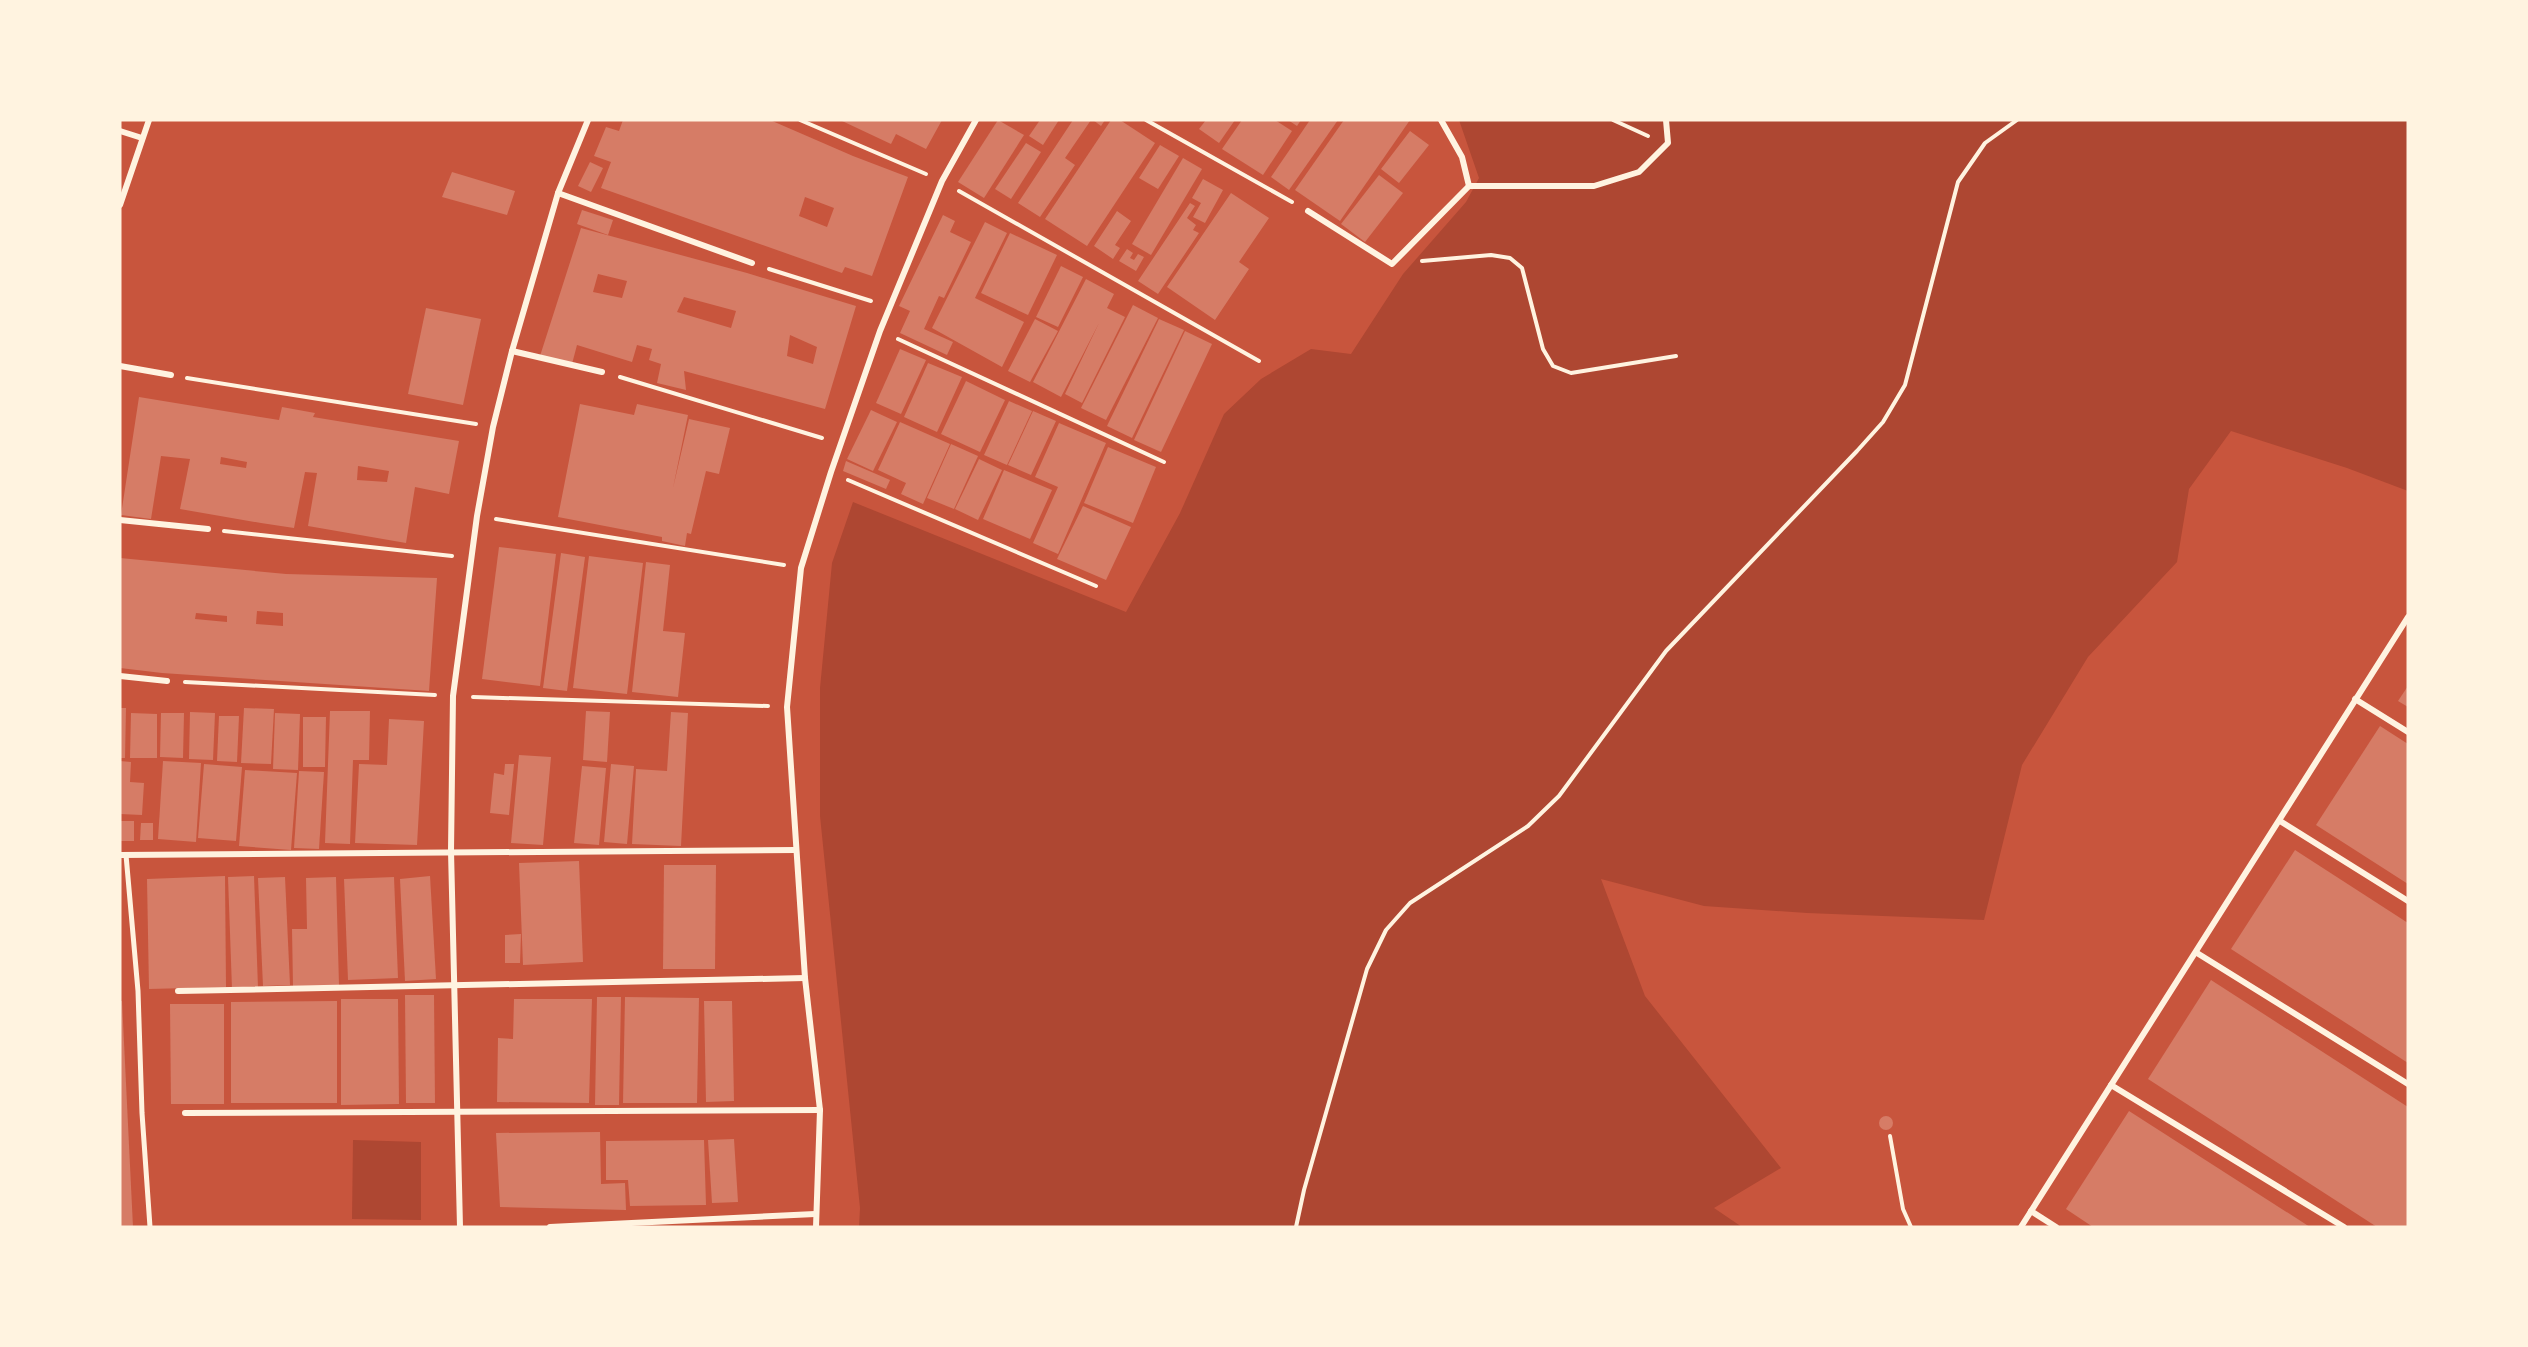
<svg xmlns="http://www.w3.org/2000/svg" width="2528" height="1347" viewBox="0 0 2528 1347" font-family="'Archivo Narrow',sans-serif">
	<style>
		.green { fill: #ae4732 }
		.building { fill: #d67c66; fill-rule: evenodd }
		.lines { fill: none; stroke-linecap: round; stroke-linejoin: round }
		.path { stroke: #fff3e0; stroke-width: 4 }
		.pedestrian { stroke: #fff3e0; stroke-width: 5 }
		.minor { stroke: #fff3e0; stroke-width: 6 }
	</style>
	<rect width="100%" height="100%" fill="#c8553d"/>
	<g class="green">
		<polygon points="1459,120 2408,120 2408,491 2347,468 2231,431 2189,489 2177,562 2088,657 2022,765 1984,920 1807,913 1704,906 1601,879 1645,996 1781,1168 1714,1208 1742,1227 859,1227 860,1208 820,816 820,688 832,563 853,502 1126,612 1180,513 1224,414 1261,379 1311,349 1351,354 1403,274 1466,202 1479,178"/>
		<polygon points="353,1140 421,1142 421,1220 352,1219"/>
	</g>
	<g class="building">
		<path d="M623 120H770L853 156 908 177 872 276 845 267 842 273 601 188 611 162 594 156 606 127 619 131ZM805 197 834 208 827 227 799 216Z"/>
		<polygon points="840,120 942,120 926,149 896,134 891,144"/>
		<polygon points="998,120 1024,135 984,198 958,182"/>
		<polygon points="1040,120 1059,120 1043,145 1029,136"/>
		<polygon points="1073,120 1091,120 1065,158 1075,165 1040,217 1018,203"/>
		<polygon points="1093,120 1105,120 1101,126"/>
		<polygon points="1111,120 1120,120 1155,143 1087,246 1045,219"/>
		<polygon points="1206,120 1235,120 1219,143 1199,129"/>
		<polygon points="1242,120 1275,120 1292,131 1263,175 1222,149"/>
		<polygon points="1288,120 1301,120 1297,126"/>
		<polygon points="1310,120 1338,120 1289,190 1271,177"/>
		<polygon points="1344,120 1410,120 1340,221 1295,190"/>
		<polygon points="1410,131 1429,145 1399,183 1381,169"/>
		<polygon points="1026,143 1041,152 1011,199 995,189"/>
		<polygon points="1160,145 1179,156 1158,189 1139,178"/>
		<polygon points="1183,158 1202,169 1151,255 1132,244"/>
		<polygon points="590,162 603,168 591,192 578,186"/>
		<polygon points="452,172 515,191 507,215 442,197"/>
		<polygon points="1379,175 1403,193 1365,242 1341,224"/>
		<polygon points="1203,179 1223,190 1205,223 1193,217 1201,203 1192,198"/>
		<polygon points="1231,193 1269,218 1239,262 1249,269 1215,320 1167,287"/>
		<polygon points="1190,203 1195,206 1187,218 1196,225 1193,230 1199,233 1158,294 1138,281"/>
		<polygon points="582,210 613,220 608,235 577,224"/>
		<polygon points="1117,211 1131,221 1115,245 1120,248 1113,259 1094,246"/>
		<polygon points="943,215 955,221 950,232 971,242 944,298 939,296 924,329 953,342 947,355 900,333 910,311 899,306"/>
		<polygon points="985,222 1007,233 975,298 1024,322 1002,367 932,328"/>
		<path d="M581 228 747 273 856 306 825 409 684 371 686 390 657 383 661 364 649 360 652 349 637 345 632 362 577 345 572 364 540 356ZM598 274 627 281 622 298 593 292ZM684 297 736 311 731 328 677 312ZM790 335 817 347 813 364 787 356Z"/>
		<polygon points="1010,233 1057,255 1028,315 981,293"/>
		<polygon points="1127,249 1133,253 1130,258 1134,260 1138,254 1144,257 1136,271 1119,261"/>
		<polygon points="1061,266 1083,277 1058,327 1036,317"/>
		<polygon points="1086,279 1114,294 1107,308 1125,317 1082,403 1065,394 1099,323 1061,397 1033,382"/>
		<polygon points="1133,305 1158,318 1106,420 1081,408"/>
		<polygon points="426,308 481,319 463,405 408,394"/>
		<polygon points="1035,319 1058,331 1030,382 1008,371"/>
		<polygon points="1159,319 1184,330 1132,438 1107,426"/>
		<polygon points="1185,331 1212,344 1161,452 1134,440"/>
		<polygon points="900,349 926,360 901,414 876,403"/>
		<polygon points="928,363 962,377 937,432 904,417"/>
		<polygon points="966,381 1005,400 980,452 941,434"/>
		<path d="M139 397 279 420 282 407 315 413 313 417 459 441 449 494 415 487 406 543 308 526 317 473 305 472 294 528 261 523 180 509 190 459 161 456 151 519 121 515ZM221 457 247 462 246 468 220 464ZM358 466 389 471 387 482 357 480Z"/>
		<polygon points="1009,401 1032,411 1007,465 984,455"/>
		<polygon points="580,404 634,415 637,404 688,415 673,488 689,419 730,428 719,474 706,471 691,534 687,533 685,546 662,541 662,537 558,517"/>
		<polygon points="871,410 897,422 873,471 847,459"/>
		<polygon points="1033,411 1056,421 1031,475 1008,465"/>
		<polygon points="900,422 950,444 923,504 901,494 906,483 878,470"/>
		<polygon points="1059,423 1106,443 1058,554 1033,543 1058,487 1035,477"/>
		<polygon points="951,444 978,456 954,509 927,498"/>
		<polygon points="1108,447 1156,467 1133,523 1084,503"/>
		<polygon points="979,459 1002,470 978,520 955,509"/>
		<polygon points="846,461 890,480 886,489 843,471"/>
		<polygon points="1004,470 1052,490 1030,539 983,519"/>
		<polygon points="1083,506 1131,527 1106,580 1057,559"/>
		<polygon points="499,547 556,554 540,686 482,679"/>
		<polygon points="561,553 585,557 567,691 543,688"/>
		<polygon points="589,556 643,563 627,694 573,688"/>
		<path d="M120 558 286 574 437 578 429 691 162 673 120 668ZM257 611 283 613V626L256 624ZM196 613 227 616V622L195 619Z"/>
		<polygon points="646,562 670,565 663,631 685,633 678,697 632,692"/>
		<polygon points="2408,686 2408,707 2398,701"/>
		<polygon points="120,708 126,708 125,758 120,758"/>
		<polygon points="244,708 274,709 271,764 241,763"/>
		<polygon points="330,711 370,711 369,760 353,760 350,844 325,843"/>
		<polygon points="586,711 610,712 607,762 583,760"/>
		<polygon points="190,712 215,713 213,760 189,759"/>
		<polygon points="671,712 688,713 681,846 632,844 636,769 667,771"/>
		<polygon points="131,713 157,714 157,758 130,758"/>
		<polygon points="161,713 184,713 183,758 160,757"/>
		<polygon points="275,713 300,714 298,770 273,769"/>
		<polygon points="219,716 239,716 237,762 217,761"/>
		<polygon points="303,717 326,717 325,767 303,767"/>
		<polygon points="389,719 424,721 417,845 355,843 359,764 387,765"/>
		<polygon points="2380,726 2408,744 2408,884 2316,825"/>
		<polygon points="519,755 551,757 543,845 511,843"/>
		<polygon points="120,761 131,762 130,782 144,783 142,815 120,814"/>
		<polygon points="163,761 201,763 196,842 158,839"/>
		<polygon points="204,764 242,767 236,841 198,838"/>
		<polygon points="505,764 514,764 509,815 490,813 494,773 504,775"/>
		<polygon points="611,764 634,766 627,844 604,842"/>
		<polygon points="582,766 606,768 599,845 574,843"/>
		<polygon points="245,770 297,773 291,850 239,846"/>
		<polygon points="299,771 324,772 319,849 294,848"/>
		<rect x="121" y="821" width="13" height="20"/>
		<polygon points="141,823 153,823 153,840 140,840"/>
		<polygon points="2295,850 2408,923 2408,1063 2231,949"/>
		<polygon points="579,861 583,962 523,965 519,863"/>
		<polygon points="664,865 716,865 715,969 663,969"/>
		<polygon points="225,876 226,987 149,989 147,879"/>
		<polygon points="254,876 258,988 232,989 228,877"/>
		<polygon points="430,876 436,979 405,981 400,879"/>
		<polygon points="285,877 290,985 263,986 258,878"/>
		<polygon points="336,877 339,985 293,986 292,929 307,929 306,878"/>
		<polygon points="394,877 398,978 348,980 344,879"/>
		<polygon points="521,934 520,963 505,963 505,935"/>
		<polygon points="2211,980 2408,1107 2408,1227 2377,1227 2148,1079"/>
		<polygon points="405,995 434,995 435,1103 406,1103"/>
		<polygon points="597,997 621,997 619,1105 595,1105"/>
		<polygon points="625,997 699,998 697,1103 623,1103"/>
		<polygon points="341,999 398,999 399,1104 341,1105"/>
		<polygon points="514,999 592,999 589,1103 497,1102 498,1038 513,1039"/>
		<polygon points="120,1001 122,1001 133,1227 120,1227"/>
		<polygon points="337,1001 337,1103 231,1103 231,1002"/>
		<polygon points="704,1001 732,1001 734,1101 706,1102"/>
		<polygon points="170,1004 224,1004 224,1104 171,1104"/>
		<polygon points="2129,1111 2310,1227 2093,1227 2066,1209"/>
		<circle cx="1886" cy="1123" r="7"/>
		<polygon points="600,1132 601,1184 625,1183 626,1210 500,1207 496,1133"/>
		<polygon points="734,1139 738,1202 712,1203 708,1140"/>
		<polygon points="704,1140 706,1205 630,1206 628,1180 606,1180 606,1141"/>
	</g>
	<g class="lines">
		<g class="path">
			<polyline points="800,120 926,174"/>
			<polyline points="1146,120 1292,202"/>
			<polyline points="1613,120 1648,136"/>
			<polyline points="959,191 1259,361"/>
			<polyline points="1422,261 1491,255 1510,258 1522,268 1543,349 1553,366 1571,373 1676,356"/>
			<polyline points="769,269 871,301"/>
			<polyline points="898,339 1164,462"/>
			<polyline points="620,377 822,438"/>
			<polyline points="187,378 476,424"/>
			<polyline points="848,480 1096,586"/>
			<polyline points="496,519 784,565"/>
			<polyline points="224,531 452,556"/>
			<polyline points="185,682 435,695"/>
			<polyline points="473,697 768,706"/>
			<polyline points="1890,1136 1903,1209 1911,1227"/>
			<polyline points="1296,1227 1304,1190 1367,969 1386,930 1410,903 1528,826 1559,796 1666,651 1857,451 1883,422 1905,385 1958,182 1985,143 2017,120"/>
		</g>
		<polyline class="pedestrian" points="126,855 138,991 142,1113 150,1227"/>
		<g class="minor">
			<polyline points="1441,120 1462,157 1469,186"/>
			<polyline points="120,131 142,138"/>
			<polyline points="1469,186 1594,186 1639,172 1668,143 1666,120"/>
			<polyline points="558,193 752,263"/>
			<polyline points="120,205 149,120"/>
			<polyline points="1308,211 1392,264 1469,186"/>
			<polyline points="512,351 602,372"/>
			<polyline points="120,366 171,375"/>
			<polyline points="120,520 208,529"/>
			<polyline points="120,676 167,681"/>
			<polyline points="2355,699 2408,732"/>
			<polyline points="2280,821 2408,901"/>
			<polyline points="120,855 796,850"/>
			<polyline points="2197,953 2408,1084"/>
			<polyline points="178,991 805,978"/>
			<polyline points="2111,1085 2344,1227"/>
			<polyline points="185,1113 820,1110"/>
			<polyline points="2031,1211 2056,1227"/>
			<polyline points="460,1227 451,851 453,696 477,516 493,427 512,351 558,193 588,120"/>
			<polyline points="550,1227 815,1214"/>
			<polyline points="816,1227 820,1110 805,978 787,707 801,568 831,472 880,331 942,181 976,120"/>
			<polyline points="2021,1227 2408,617"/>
		</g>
	</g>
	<rect width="2528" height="1347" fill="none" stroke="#fff3e0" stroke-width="243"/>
</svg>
